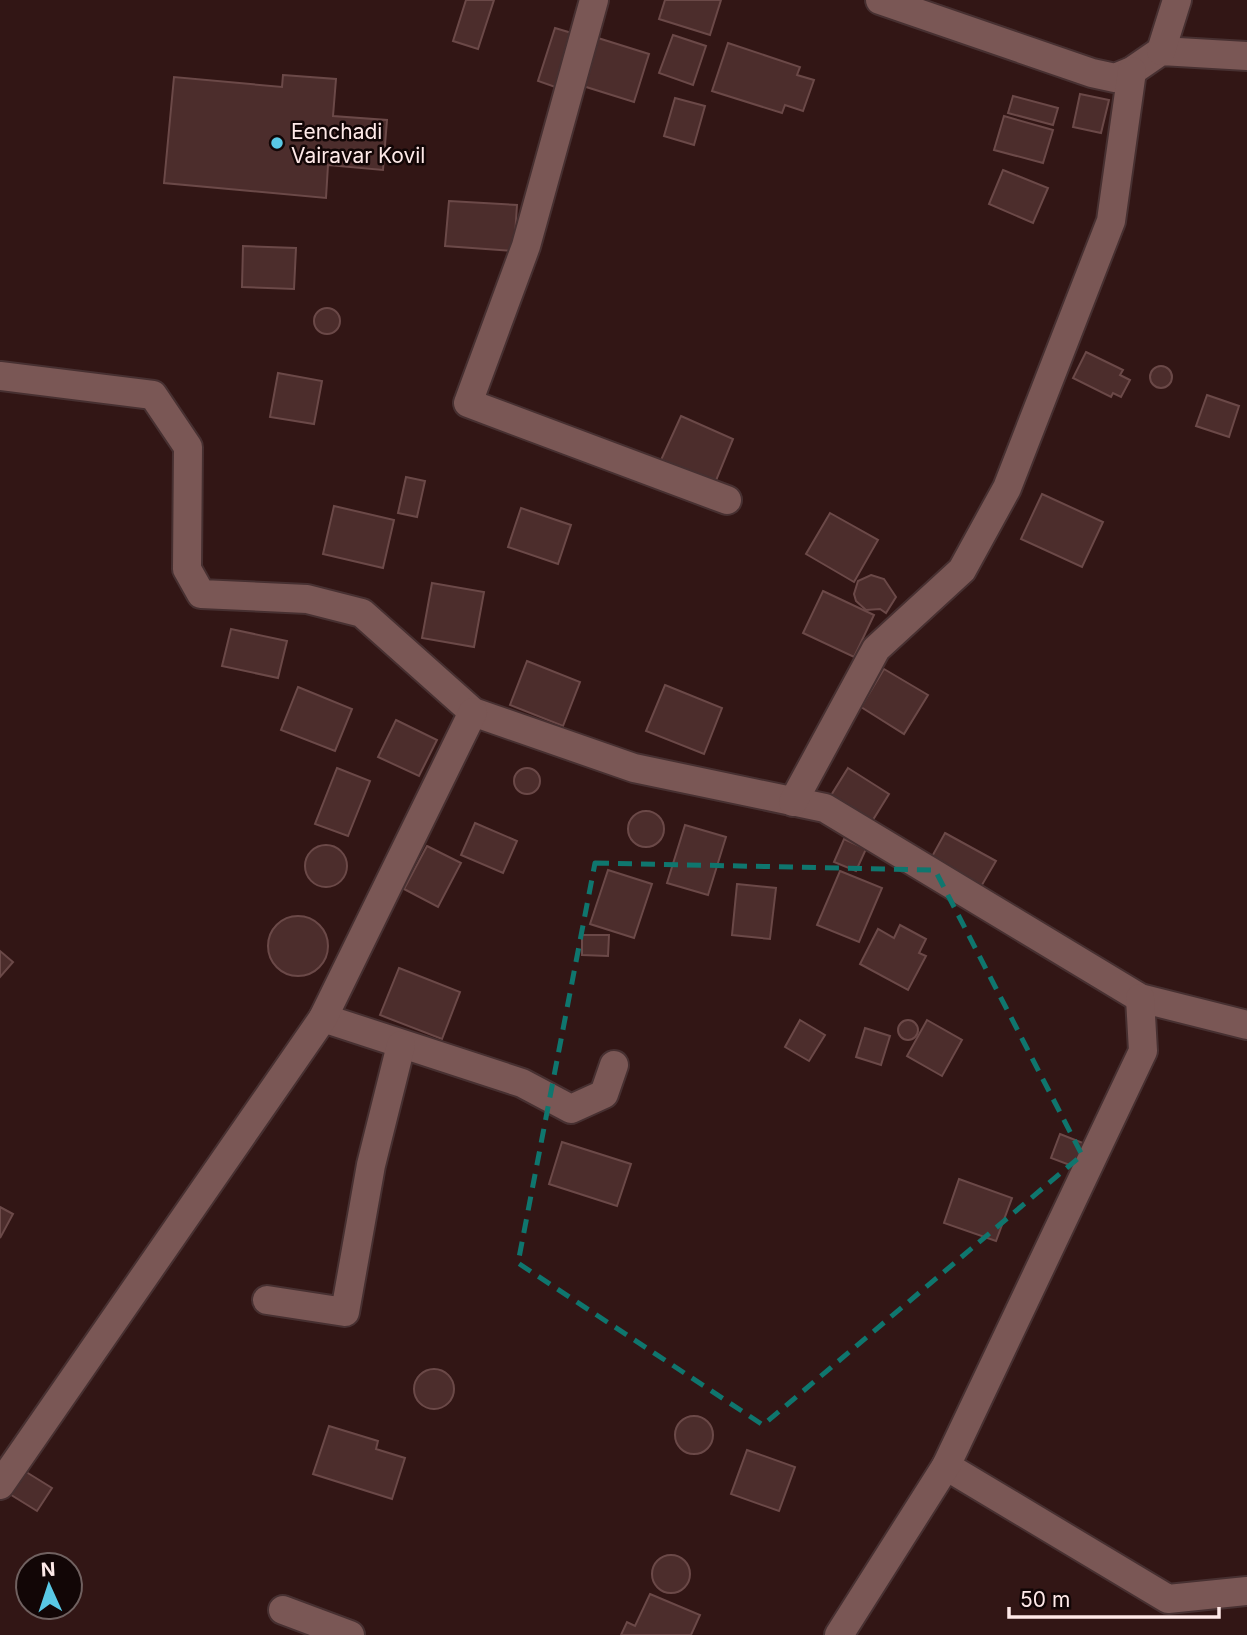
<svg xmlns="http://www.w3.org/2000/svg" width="1247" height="1635" viewBox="0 0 1247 1635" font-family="Inter,sans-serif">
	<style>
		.building { fill: #4c2d2c; stroke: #6b4948; stroke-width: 2 }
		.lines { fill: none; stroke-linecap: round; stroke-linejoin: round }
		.street-casing { stroke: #473031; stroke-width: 32 }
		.street { stroke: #7a5755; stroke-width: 28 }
		.marked { fill: none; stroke: #0f766e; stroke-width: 5; stroke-dasharray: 14 9; stroke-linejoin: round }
		.poi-dot { fill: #59c8e5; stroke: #120606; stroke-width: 2.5 }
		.labels { text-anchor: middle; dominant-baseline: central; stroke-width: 5; stroke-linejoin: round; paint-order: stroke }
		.poi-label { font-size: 21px; fill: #fee9e8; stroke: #120606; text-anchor: start }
	</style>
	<rect width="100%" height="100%" fill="#321615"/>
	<g class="building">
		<polygon points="466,0 494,0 478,49 453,41"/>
		<polygon points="665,0 721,0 710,35 659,19"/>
		<polygon points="555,28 575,34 558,88 538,81"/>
		<polygon points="673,35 706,46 693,85 659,73"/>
		<polygon points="598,38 649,54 634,102 583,86"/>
		<polygon points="728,43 800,67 797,75 814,80 803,111 785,105 782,113 712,91"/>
		<polygon points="283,75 336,79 333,116 387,120 383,170 328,165 326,198 164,183 174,77 282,87"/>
		<polygon points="1080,94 1109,100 1101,133 1073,127"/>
		<polygon points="1013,96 1058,108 1053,125 1008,113"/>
		<polygon points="675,98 705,106 694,145 664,136"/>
		<polygon points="1004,116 1053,130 1043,163 994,150"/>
		<polygon points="1003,170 1048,188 1033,223 989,204"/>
		<polygon points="449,201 517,205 514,251 445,246"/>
		<polygon points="243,246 296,248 294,289 242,287"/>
		<circle cx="327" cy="321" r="13"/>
		<polygon points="1086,352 1123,370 1120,375 1130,380 1121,397 1113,393 1111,397 1073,378"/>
		<circle cx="1161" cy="377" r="11"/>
		<polygon points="278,373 322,381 314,424 270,417"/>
		<polygon points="1207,395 1239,406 1229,437 1196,426"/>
		<polygon points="681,416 733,439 715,483 661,460"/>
		<polygon points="406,477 425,481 417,517 398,513"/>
		<polygon points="1042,494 1103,522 1082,567 1021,539"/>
		<polygon points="334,506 394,520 383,568 323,554"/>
		<polygon points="521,508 571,525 558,564 508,547"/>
		<polygon points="830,513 878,540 854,582 806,554"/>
		<polygon points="871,575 884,579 896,597 886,613 880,609 866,610 856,601 854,594 858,581"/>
		<polygon points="432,583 484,592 474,647 422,638"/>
		<polygon points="823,591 874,615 854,657 803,633"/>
		<polygon points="231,629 287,641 278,678 222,666"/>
		<polygon points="527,661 580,682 563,726 510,705"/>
		<polygon points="884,669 928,695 904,734 861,707"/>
		<polygon points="665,685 722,708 704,754 646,731"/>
		<polygon points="298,687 352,709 335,751 281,730"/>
		<polygon points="396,720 437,740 419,776 378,757"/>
		<polygon points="337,768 370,781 348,836 315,824"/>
		<polygon points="848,768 889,794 871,823 830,797"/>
		<circle cx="527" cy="781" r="13"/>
		<circle cx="646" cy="829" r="18"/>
		<polygon points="475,823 517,841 503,873 461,855"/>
		<polygon points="685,825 726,837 708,895 667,883"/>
		<polygon points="945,833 996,861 979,890 929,862"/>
		<polygon points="844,839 866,849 856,871 834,862"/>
		<circle cx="326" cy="866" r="21"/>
		<polygon points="427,846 461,863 438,907 404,889"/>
		<polygon points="608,870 652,884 634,938 590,924"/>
		<polygon points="840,871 882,888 859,942 817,925"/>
		<polygon points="737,884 776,888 770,939 732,935"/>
		<circle cx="298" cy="946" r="30"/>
		<polygon points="900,925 926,939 919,953 926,956 908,990 860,964 878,929 894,938"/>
		<polygon points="582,935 609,935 608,956 582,955"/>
		<polygon points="0,951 13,962 0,977"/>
		<polygon points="399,968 460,992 442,1039 380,1015"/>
		<circle cx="908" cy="1030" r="10"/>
		<polygon points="800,1020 825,1035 809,1061 785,1047"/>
		<polygon points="927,1020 962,1040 942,1076 907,1056"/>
		<polygon points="865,1028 890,1036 881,1065 856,1057"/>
		<polygon points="1060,1134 1083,1143 1075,1167 1051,1158"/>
		<polygon points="562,1142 631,1164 617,1206 549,1184"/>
		<polygon points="959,1179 1012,1198 996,1241 944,1223"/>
		<polygon points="0,1207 13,1214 0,1238"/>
		<circle cx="434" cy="1389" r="20"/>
		<circle cx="694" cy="1435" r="19"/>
		<polygon points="329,1426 378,1441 376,1449 405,1458 392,1499 313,1474"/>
		<polygon points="747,1450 795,1467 779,1511 731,1494"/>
		<polygon points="23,1470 52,1488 37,1511 8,1493"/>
		<circle cx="671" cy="1574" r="19"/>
		<polygon points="650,1594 700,1615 691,1635 621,1635 627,1622 635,1626"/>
	</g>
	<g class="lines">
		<g class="street-casing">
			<g id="street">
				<polyline points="594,0 526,246 468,403 727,500"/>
				<polyline points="880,0 1092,73 1115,78 1132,71 1161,51 1247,56"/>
				<polyline points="1161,51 1177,0"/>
				<polyline points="0,376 153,395 188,447 187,569 201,594 307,599 362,613 473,712 634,768 825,808 1140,998 1247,1025"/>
				<polyline points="793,802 876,649 962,570 1007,488 1111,221 1132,71"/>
				<polyline points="323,1018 522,1083 571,1109 604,1094 614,1065"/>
				<polyline points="267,1300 345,1312 371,1165 401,1045"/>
				<polyline points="946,1466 1168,1599 1247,1591"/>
				<polyline points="0,1485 323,1018 473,712"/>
				<polyline points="283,1610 350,1635"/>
				<polyline points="839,1635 946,1466 1143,1051 1140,998"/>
			</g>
		</g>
		<use href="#street" class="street"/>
	</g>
	<path class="marked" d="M595 863 935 870 1082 1155 763 1425 518 1263Z"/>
	<circle class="poi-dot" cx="277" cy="143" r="7"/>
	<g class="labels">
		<g class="poi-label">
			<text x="291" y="131">Eenchadi<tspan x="291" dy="24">Vairavar Kovil</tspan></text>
		</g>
	</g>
	<g transform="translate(49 1586) rotate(357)"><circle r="33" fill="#120606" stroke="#706160" stroke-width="2"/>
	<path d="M0-5L12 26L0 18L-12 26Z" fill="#59c8e5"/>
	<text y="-10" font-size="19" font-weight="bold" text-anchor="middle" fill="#fee9e8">N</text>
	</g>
	<path d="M1009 1607v10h210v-10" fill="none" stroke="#fee9e8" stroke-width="3.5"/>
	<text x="1020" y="1607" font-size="21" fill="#fee9e8" stroke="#120606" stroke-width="5" paint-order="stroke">50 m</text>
</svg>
